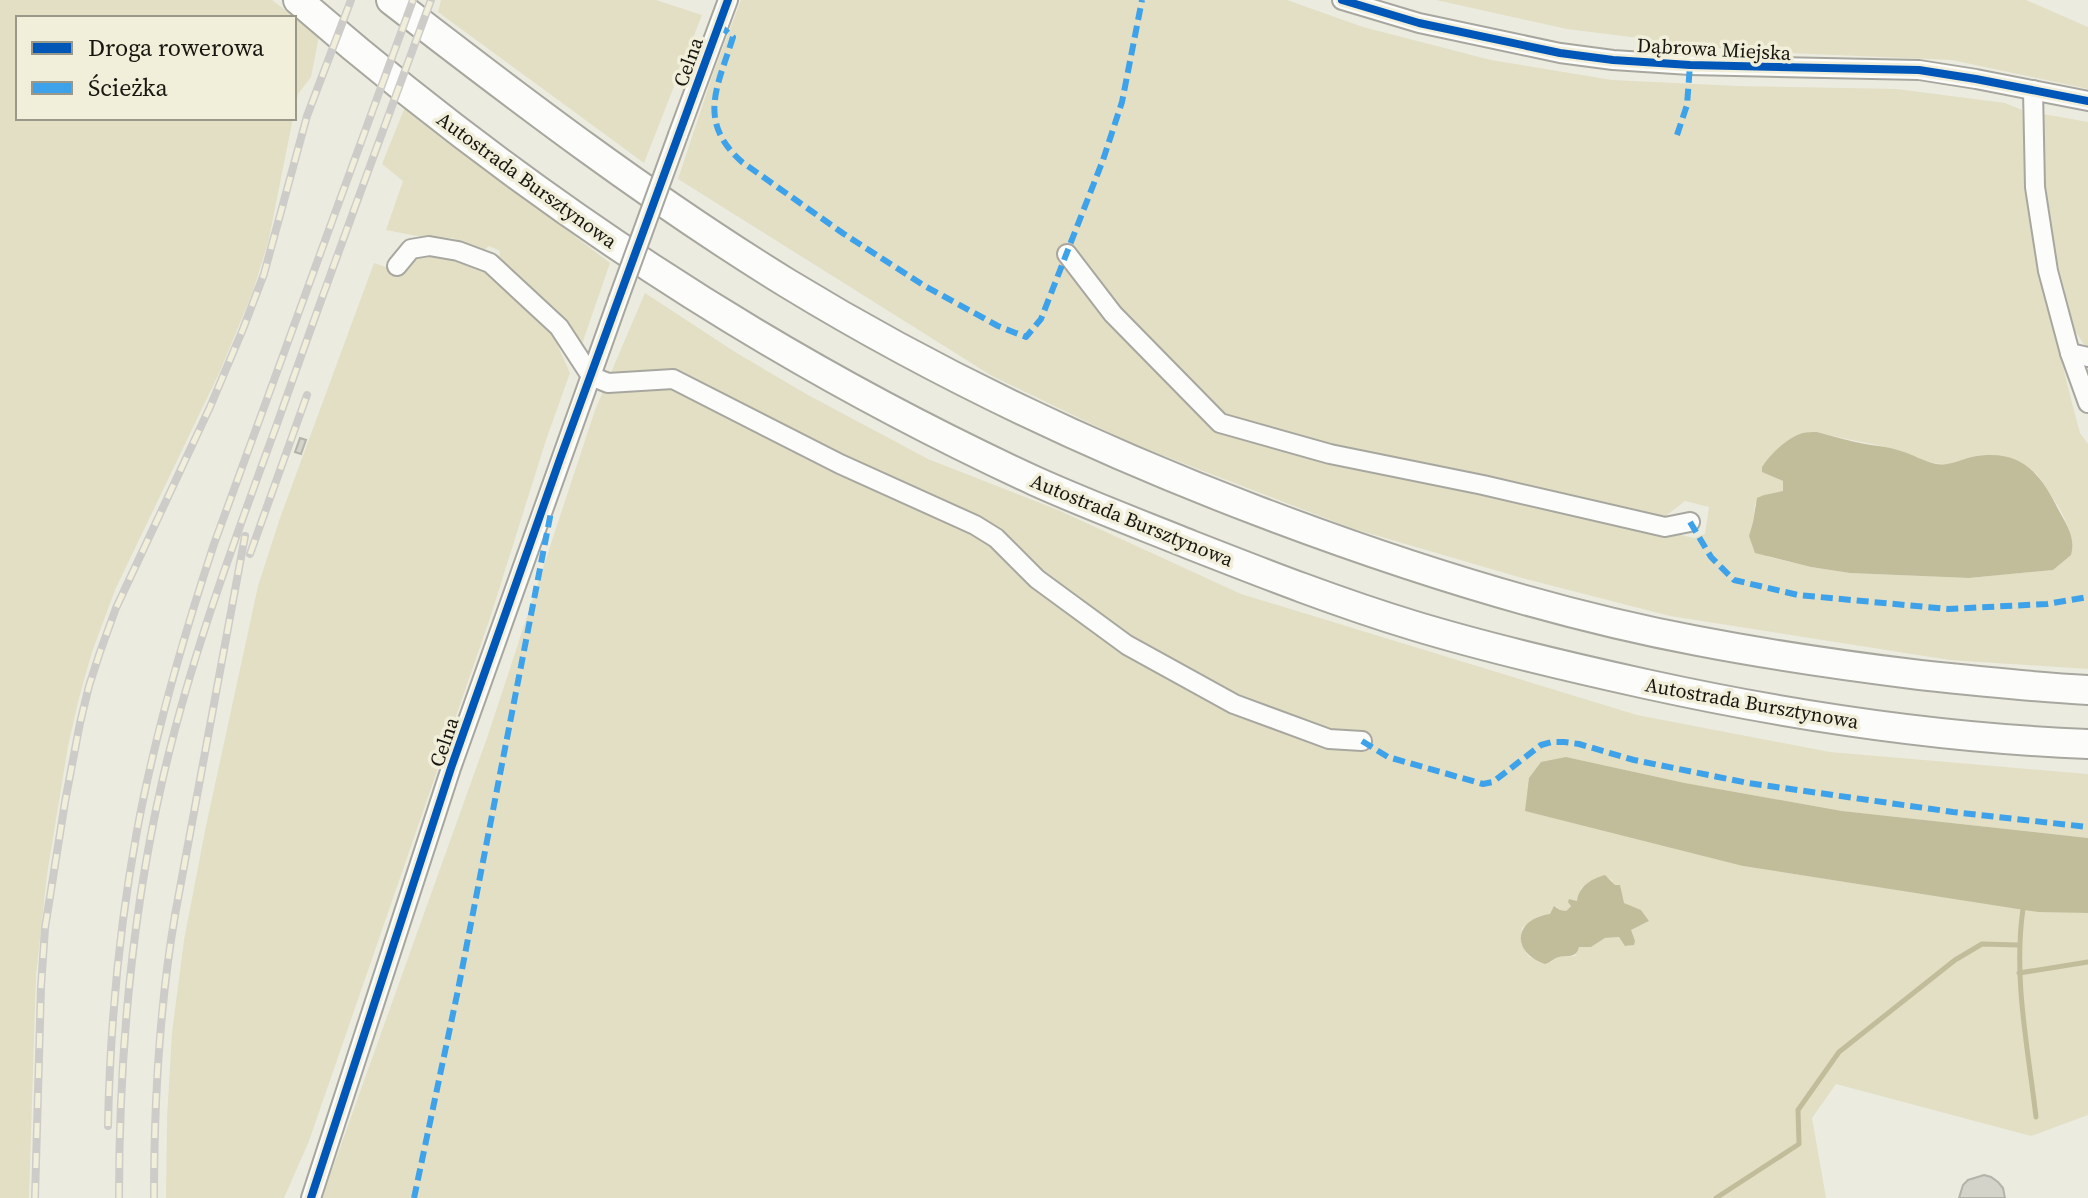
<svg xmlns="http://www.w3.org/2000/svg" width="2088" height="1198" viewBox="0 0 2088 1198" font-family="'Source Serif 4',serif">
	<style>
		.green { fill: #e2dfc5; fill-rule: evenodd }
		.water { fill: #c1bd9a }
		.lines { fill: none; stroke-linecap: round; stroke-linejoin: round }
		.stream { stroke: #c1bd9a; stroke-width: 5 }
		.building { fill: #d4d3ca; stroke: #b4b3aa; stroke-width: 2 }
		.minor-casing { stroke: #a8a79f; stroke-width: 22 }
		.highway-casing { stroke: #a8a79f; stroke-width: 32 }
		.minor { stroke: #fcfcfa; stroke-width: 18 }
		.highway { stroke: #fcfcfa; stroke-width: 28 }
		.rail-casing { stroke: #cdccc9; stroke-width: 8 }
		.rail { stroke: #f1efda; stroke-width: 5; stroke-dasharray: 15; stroke-linecap: butt }
		.minor-bridge-casing { stroke: #a8a79f; stroke-width: 22; stroke-linecap: butt }
		.minor-bridge { stroke: #fcfcfa; stroke-width: 18 }
		.quiet { stroke: #3da2ea; stroke-width: 6; stroke-dasharray: 12 6; stroke-linecap: butt }
		.cycleway-casing { stroke: #f1efda; stroke-width: 13 }
		.cycleway { stroke: #0057b8; stroke-width: 8 }
		.labels { text-anchor: middle; dominant-baseline: central; stroke-width: 7; stroke-linejoin: round; paint-order: stroke }
		.street-label { font-size: 20px; fill: #17160f; stroke: #f1efda }
	</style>
	<rect width="100%" height="100%" fill="#ecebdf"/>
	<g class="green">
		<polygon points="0,0 272,0 319,36 311,77 298,94 294,114 294,18 18,18 18,118 293,118 268,243 253,291 221,369 115,590 92,652 79,698 68,746 47,875 36,975 29,1198 0,1198"/>
		<polygon points="441,0 656,0 702,15 644,163 438,12"/>
		<path d="M741 0H1287L1363 27 1491 60 1612 80 1738 86 1897 89 2005 103 2022 110 2030 221 2037 262 2072 403 2080 433 2088 444V669L1950 660 1670 616 1522 578 1351 528 1133 444 992 376 678 179 714 71ZM1182 378C1199 384 1208 402 1222 412 1233 420 1247 424 1259 429L1663 518 1685 501 1709 507 1705 534 1694 538 1218 427ZM1817 432C1843 439 1871 443 1897 450 1921 456 1930 469 1958 462L2036 473C2051 495 2073 523 2072 550L2053 570 1969 578 1850 573 1811 567 1768 557 1749 536 1753 522 1755 504 1764 495 1783 492V481L1763 472C1769 448 1794 437 1817 432Z"/>
		<polygon points="1436,0 2026,0 2088,27 2088,89 1952,60 1742,51 1567,29"/>
		<path d="M405 107 610 263 582 344 577 343C553 308 531 289 499 262L500 251 489 246 483 251 479 250 453 238 417 236 386 230 403 181 382 164Z"/>
		<polygon points="2043,114 2088,122 2088,350 2075,331 2051,237 2041,169"/>
		<polygon points="436,251 485,269 549,326 570,373 546,440 491,615 309,1141 284,1198 166,1198 167,1118 172,1033 184,940 206,826 258,586 280,518 374,263 400,272 414,256"/>
		<path d="M645 293 735 352 808 395 928 459 1058 510 1241 594 1637 715 1830 752 2088 774V838L1842 811 1685 783 1566 757 1743 866 2023 909 2088 913V1115L2031 1136 1836 1084 1812 1118 1826 1198H322L488 735 595 410ZM1600 877 1611 879 1623 903 1641 910 1649 921 1631 930 1629 947 1619 937 1605 938 1591 947H1579L1575 956 1557 957 1551 962 1529 957 1521 944 1522 928 1540 916 1551 914 1556 906 1560 910 1566 911 1571 905 1569 899 1577 901 1581 888Z"/>
	</g>
	<g class="water">
		<path d="M1817 432C1833 436 1849 441 1865 444 1877 446 1890 447 1901 451 1914 455 1923 461 1936 464 1950 466 1959 460 1972 457 2018 448 2039 470 2058 509 2066 524 2076 537 2071 555L2053 570 1969 578 1850 573 1811 567 1755 553 1749 536 1753 522 1757 498 1764 495 1783 491V481L1762 472V467C1770 454 1788 437 1803 433 1808 432 1812 432 1817 432Z"/>
		<polygon points="1566,757 1685,783 1842,811 2088,838 2088,913 2038,912 1743,866 1525,811 1529,778 1541,762"/>
		<path d="M1605 875 1615 885H1620L1624 903 1641 910 1649 921 1631 930 1635 941 1634 945 1625 946 1619 937 1605 938 1591 947H1579C1576 960 1565 954 1556 958 1552 960 1549 963 1545 964 1510 952 1514 919 1550 914L1554 906 1560 910 1566 911 1571 906 1568 902 1569 899 1577 901C1579 886 1591 879 1605 875Z"/>
	</g>
	<g class="lines">
		<g class="stream">
			<path d="M2023 909C2013 978 2028 1048 2036 1117"/>
			<polyline points="2019,973 2088,962"/>
			<polyline points="1716,1198 1799,1144 1798,1110 1839,1052 1955,960 1982,944 2018,945"/>
		</g>
	</g>
	<g class="building">
		<polygon points="300,438 306,440 301,454 295,452"/>
		<polygon points="1984,1175 1991,1177 1998,1182 2003,1188 2005,1198 1959,1198 1963,1185 1968,1180"/>
	</g>
	<g class="lines">
		<g class="minor-casing">
			<g id="minor">
				<polyline points="1342,0 1419,23 1560,53 1613,60 1690,65 1919,70 1976,79 2088,101"/>
				<polyline points="2033,90 2035,187 2048,271 2070,353 2088,357"/>
				<polyline points="678,135 728,0"/>
				<polyline points="1067,254 1113,314 1220,423 1330,454 1483,485 1665,527 1690,522"/>
				<polyline points="397,266 411,249 429,246 458,251 490,263 559,327 591,376 608,383 673,379 840,464 975,525 996,538 1037,579 1127,645 1234,704 1329,739 1362,741"/>
				<polyline points="2070,353 2088,403"/>
				<polyline points="311,1198 451,768 618,300"/>
			</g>
		</g>
		<g class="highway-casing">
			<g id="highway">
				<path d="M298 0C520 193 768 358 1035 481 1086 504 1139 524 1191 545 1265 574 1339 603 1415 626 1491 649 1569 667 1646 684 1792 716 1939 738 2088 744"/>
				<path d="M391 0C519 99 649 198 787 283 936 374 1095 449 1258 511 1400 565 1549 613 1698 641 1771 655 1846 666 1920 675 1976 681 2032 687 2088 690"/>
			</g>
		</g>
		<use href="#minor" class="minor"/>
		<use href="#highway" class="highway"/>
		<g class="rail-casing">
			<g id="rail">
				<polyline points="250,554 307,395"/>
				<path d="M108 1126C110 1027 119 928 137 831 155 733 183 638 214 544L413 0"/>
				<polyline points="35,1198 41,987 45,928 65,802 80,723 89,686 100,652 116,608 210,407 243,329 264,274 307,116 351,0"/>
				<path d="M119 1198C119 1058 131 919 162 782 190 659 234 542 277 424 327 282 379 141 431 0"/>
				<path d="M154 1198C154 1103 159 1009 175 915L245 536"/>
			</g>
		</g>
		<use href="#rail" class="rail"/>
		<g class="minor-bridge-casing">
			<polyline id="minor-bridge" points="618,300 678,135"/>
		</g>
		<use href="#minor-bridge" class="minor-bridge"/>
		<g class="quiet">
			<path d="M719 25 733 37C718 86 696 121 742 162L844 234 923 285 998 326 1026 337 1041 319 1103 160 1122 102 1142 0"/>
			<polyline points="1677,135 1687,105 1690,65"/>
			<polyline points="1690,522 1711,557 1734,580 1798,595 1948,609 2047,604 2088,597"/>
			<polyline points="1362,741 1388,757 1483,784 1493,782 1541,745 1552,742 1564,742 1579,744 1634,760 1748,783 1953,812 2088,827"/>
			<polyline points="414,1198 458,990 551,512"/>
		</g>
		<g class="cycleway-casing">
			<g id="cycleway">
				<polyline points="1342,0 1419,23 1560,53 1613,60 1690,65 1919,70 1976,79 2088,101"/>
				<polyline points="311,1198 451,768 560,459 728,0"/>
			</g>
		</g>
		<use href="#cycleway" class="cycleway"/>
	</g>
	<g class="labels">
		<g class="street-label">
			<text transform="translate(1714 49) rotate(3)">Dąbrowa Miejska</text>
			<text transform="translate(688 62) rotate(-70)">Celna</text>
			<text transform="translate(527 180) rotate(36)">Autostrada Bursztynowa</text>
			<text transform="translate(1132 520) rotate(22)">Autostrada Bursztynowa</text>
			<text transform="translate(1752 703) rotate(10)">Autostrada Bursztynowa</text>
			<text transform="translate(444 742) rotate(-71)">Celna</text>
		</g>
	</g>
	<rect x="16" y="16" width="280" height="104" fill="#f1efda" stroke="#9a9889" stroke-width="2"/>
	<rect x="32" y="42" width="40" height="12" fill="#0057b8" stroke="#9a9889" stroke-width="2"/>
	<text x="88" y="56" font-size="24" fill="#17160f">Droga rowerowa</text>
	<rect x="32" y="82" width="40" height="12" fill="#3da2ea" stroke="#9a9889" stroke-width="2"/>
	<text x="88" y="96" font-size="24" fill="#17160f">Ścieżka</text>
</svg>
